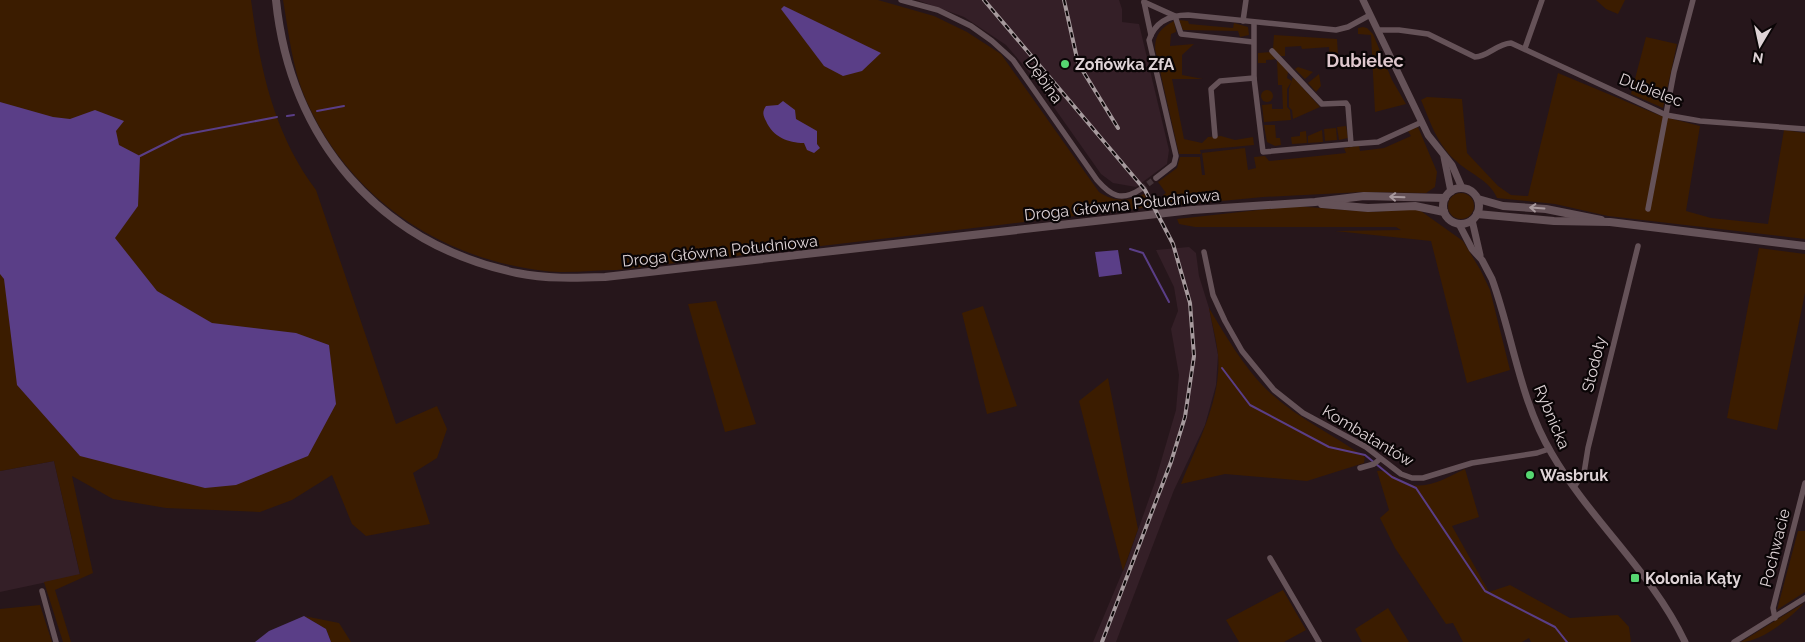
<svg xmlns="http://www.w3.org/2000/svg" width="1805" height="642" viewBox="0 0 1805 642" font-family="Raleway,sans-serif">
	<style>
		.built { fill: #341f27 }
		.green { fill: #3b1c00 }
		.water { fill: #5a3e87 }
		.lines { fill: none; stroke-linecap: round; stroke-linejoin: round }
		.stream { stroke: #5a3e87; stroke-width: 2 }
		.minor-tunnel { stroke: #423237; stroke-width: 5.5; stroke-dasharray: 5.5 3; stroke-linecap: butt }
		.minor { stroke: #655258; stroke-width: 5.5 }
		.tertiary { stroke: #655258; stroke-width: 7 }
		.secondary { stroke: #655258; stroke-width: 8 }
		.rail-casing { stroke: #a69a9d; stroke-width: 4 }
		.rail { stroke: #0a0506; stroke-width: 2; stroke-dasharray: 5.5; stroke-linecap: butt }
		.oneway { stroke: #a8999d }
		.poi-dot { fill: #56d671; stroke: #0a0506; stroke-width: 2 }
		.labels { text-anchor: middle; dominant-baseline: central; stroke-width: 4.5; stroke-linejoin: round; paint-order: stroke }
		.poi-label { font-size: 16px; font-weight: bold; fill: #ded3d6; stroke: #0a0506; text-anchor: start }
		.street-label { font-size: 16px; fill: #ded3d6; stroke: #0a0506 }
		.neighbourhood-label { font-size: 18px; font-weight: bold; fill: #dfc8ce; stroke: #0a0506 }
	</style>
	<rect width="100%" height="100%" fill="#26161b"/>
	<g class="built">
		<polygon points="917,0 1119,0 1122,9 1122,22 1139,24 1169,150 1167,164 1136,187 1113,183 1101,174 1029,72 1006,45 964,17"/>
		<polygon points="1189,247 1196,253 1199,276 1209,308 1218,355 1216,385 1205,425 1174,490 1116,642 1093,642 1127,561 1155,482 1176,410 1179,375 1171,329 1178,311 1174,287 1156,250"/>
		<polygon points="54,461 80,575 0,592 0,471"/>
	</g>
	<g class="green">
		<path d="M0 0H251C260 69 274 134 316 190L396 424 437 406 447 429 437 458 413 473 430 524 366 536 352 524 332 475 292 500 260 512 166 508 113 499 72 476 93 573 55 590 71 642H63L44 582 80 574 54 461 0 471Z"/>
		<path d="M283 0H878L934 16 967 32 1001 54 1099 192C1112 201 1129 203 1144 194L1151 207 617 270C594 270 568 274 545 271 440 259 349 198 306 100 292 68 289 34 283 0Z"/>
		<polygon points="1596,0 1625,0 1618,14 1606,9"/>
		<polygon points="1179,20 1188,21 1189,24 1233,28 1234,23 1248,27 1249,35 1240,37 1238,31 1183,30"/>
		<path d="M1174 21 1176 32 1171 34 1170 46 1194 44 1182 55V75L1203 79H1172L1184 139 1202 143 1208 137 1221 136 1235 140 1253 137 1254 145 1200 150 1201 154H1179L1155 49C1155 34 1161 28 1174 21Z"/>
		<polygon points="1363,27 1367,28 1373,34 1392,80 1406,104 1375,112 1371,35 1358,34 1358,28"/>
		<polygon points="1274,35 1337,39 1338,55 1329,64 1326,59 1330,58 1329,47 1302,49 1301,46 1285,47 1285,56 1281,56 1273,49"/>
		<polygon points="1646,37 1677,44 1663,108 1631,94"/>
		<polygon points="1271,52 1288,72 1287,78 1292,81 1287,89 1287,107 1290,110 1291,120 1264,122 1262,105 1272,104 1272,109 1283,109 1282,85 1278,85 1277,59 1266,60 1266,63 1258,63 1258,53"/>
		<polygon points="1298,67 1313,72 1305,79 1295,69"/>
		<path d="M1558 73 1661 116 1700 126 1686 211 1711 218 1768 224 1784 130 1805 133V239L1608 216 1555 204 1497 198C1490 180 1468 173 1455 160 1437 144 1430 121 1421 100L1427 97 1462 99 1467 153 1498 186 1511 195 1528 196Z"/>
		<polygon points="1319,74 1321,86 1316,92 1308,83"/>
		<polygon points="1293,77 1320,107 1293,119 1292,110 1289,107 1289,89"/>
		<circle cx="1267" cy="96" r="6"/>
		<polygon points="1264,125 1275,125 1276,138 1280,138 1281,145 1275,146 1267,142"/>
		<polygon points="1346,126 1348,138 1339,140 1337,127"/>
		<polygon points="1418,127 1437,172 1435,187 1426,193 1362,192 1263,197 1170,206 1163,195 1166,193 1158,182 1177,168 1180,157 1200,157 1202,175 1205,175 1202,153 1245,148 1248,170 1256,168 1254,157 1265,156 1269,161 1346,153 1344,148 1359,146 1360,151 1384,148 1411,136 1408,131"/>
		<polygon points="1336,128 1337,140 1325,141 1324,129"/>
		<polygon points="1322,130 1323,142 1308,143 1308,136"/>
		<polygon points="1306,131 1307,143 1292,144 1291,137 1300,136 1300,132"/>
		<circle cx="1461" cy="206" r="13"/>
		<polygon points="1295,206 1371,212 1418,209 1463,241 1481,271 1490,290 1510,370 1467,383 1431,241 1335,231 1401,230 1396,227 1195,227 1179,224 1177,219"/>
		<polygon points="1759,248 1805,254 1805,293 1777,430 1727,418"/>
		<polygon points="716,301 756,424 725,432 688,304"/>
		<polygon points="983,306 1017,406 987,414 962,313"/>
		<path d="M1209 308C1225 335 1243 365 1264 387 1293 416 1332 434 1365 457L1364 463 1307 481 1225 474 1181 484C1197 444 1222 399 1218 354 1216 339 1212 323 1209 308Z"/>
		<polygon points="1108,378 1138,529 1123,571 1079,401"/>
		<path d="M1465 469 1479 517 1452 526 1489 592 1510 585 1570 618 1618 615 1629 627 1631 642H1531L1529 638 1522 642H1463L1453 623 1446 624 1395 548 1380 518 1389 510 1377 471C1389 469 1398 481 1409 484 1428 490 1448 477 1465 469Z"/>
		<polygon points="1798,531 1805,531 1805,592 1777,610"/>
		<polygon points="1283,590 1306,630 1284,642 1239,642 1226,620"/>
		<path d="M1804 603C1791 618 1761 642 1741 642Z"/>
		<polygon points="40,605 52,642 0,642 0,609"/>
		<polygon points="1388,608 1409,642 1362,642 1355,629"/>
		<polygon points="304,616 339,623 351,642 331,642 326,629"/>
	</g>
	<g class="water">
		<polygon points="784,6 881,53 862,71 843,76 824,66 781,9"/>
		<path d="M783 101 795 110 796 119 817 131V144L820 148 814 153 807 150 804 143C788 143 773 137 766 121 763 115 762 112 766 106L778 105Z"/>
		<polygon points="0,102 53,117 70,119 95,110 124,121 116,131 119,145 140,156 138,206 115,238 157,291 212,323 296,333 329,345 336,404 308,456 236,485 205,488 80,456 17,385 4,279 0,274"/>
		<polygon points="1118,250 1122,274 1099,277 1095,252"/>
		<polygon points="304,616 326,629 331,642 255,642 269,631"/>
	</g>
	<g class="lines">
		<g class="stream">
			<polyline points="317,111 344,106"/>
			<polyline points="287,116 294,115"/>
			<polyline points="140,156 182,135 277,117"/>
			<polyline points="1130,249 1143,253 1169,302"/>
			<polyline points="1222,368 1250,405 1329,447 1365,455 1392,477 1416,488 1485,591 1555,627 1567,642"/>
		</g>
		<polyline class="minor-tunnel" points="1141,189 1156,178"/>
		<g class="minor">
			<path d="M901 0 938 10 971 26 992 41 1013 60 1097 180C1111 196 1121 202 1141 189"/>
			<polyline points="1144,2 1175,16 1181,34 1253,42"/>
			<polyline points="1144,2 1151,35"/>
			<polyline points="1243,21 1246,0"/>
			<polyline points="1254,23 1254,78 1263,152 1351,144 1348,106 1346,103 1322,104 1272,51"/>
			<path d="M1378 30H1399L1428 34 1475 57C1488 57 1496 44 1511 43L1666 115 1700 121 1805 129"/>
			<polyline points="1525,48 1542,0"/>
			<polyline points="1215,136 1211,89 1220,81 1254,78"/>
			<polyline points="1351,144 1378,142 1422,122"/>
			<path d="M1156 178 1174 164 1176 156 1149 40C1155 22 1170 15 1188 15L1336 30 1348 27 1370 15"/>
			<polyline points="1648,209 1674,72 1693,0"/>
			<polyline points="1204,252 1213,295 1225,321 1242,351 1274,390 1303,413 1366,447 1401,474 1412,478 1423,478 1472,463 1537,453 1549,449"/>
			<polyline points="1360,468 1374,464 1380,459"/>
			<polyline points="1574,487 1584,473 1588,448 1638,246"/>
			<polyline points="1270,558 1319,642"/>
			<polyline points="42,591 56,642"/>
			<polyline points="1775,618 1773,608 1805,483"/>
			<polyline points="1734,642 1805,598"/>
		</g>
		<g class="tertiary">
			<polyline points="1363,0 1428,135 1452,165 1462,188"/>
			<polyline points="1444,157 1451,192"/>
			<polyline points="1472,220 1480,255"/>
			<path d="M1459 224 1472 249 1482 260 1492 279C1513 337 1520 401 1552 454 1591 521 1652 572 1685 642"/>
		</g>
		<g class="secondary">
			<path d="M276 0C290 139 379 244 517 273 546 279 576 278 605 277L1192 210 1315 202 1364 196 1445 198"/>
			<circle cx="1461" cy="206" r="18"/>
			<polyline points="1478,199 1503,206 1546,209 1601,220"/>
			<polyline points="1322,204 1368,208 1415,206 1444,212"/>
			<polyline points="1477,214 1554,221 1610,222 1805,246"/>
		</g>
		<g class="rail-casing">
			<g id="rail">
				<polyline points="984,0 1145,190 1173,244 1190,303 1194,356 1185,417 1171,462 1102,642"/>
				<polyline points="1064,0 1078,63 1118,128"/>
			</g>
		</g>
		<use href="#rail" class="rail"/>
	</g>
	<defs><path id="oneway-shaft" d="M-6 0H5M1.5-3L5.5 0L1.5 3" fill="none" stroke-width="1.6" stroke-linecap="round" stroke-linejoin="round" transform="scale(1.25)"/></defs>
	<g class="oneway">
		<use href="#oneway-shaft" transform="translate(1397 197) rotate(-178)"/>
		<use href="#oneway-shaft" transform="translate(1537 208) rotate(-176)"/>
	</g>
	<g class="poi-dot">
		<circle cx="1065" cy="64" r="5"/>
		<circle cx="1530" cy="475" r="5"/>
		<rect x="1630" y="573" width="10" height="10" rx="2.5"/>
	</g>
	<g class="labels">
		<g class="poi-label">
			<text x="1075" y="64">Zofiówka ZfA</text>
			<text x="1540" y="475">Wasbruk</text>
			<text x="1645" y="578">Kolonia Kąty</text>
		</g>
		<g class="street-label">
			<text transform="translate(1044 80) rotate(55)">Dębina</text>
			<text transform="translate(1651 90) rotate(21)">Dubielec</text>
			<text transform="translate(1122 205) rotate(-6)">Droga Główna Południowa</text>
			<text transform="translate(720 251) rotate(-6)">Droga Główna Południowa</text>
			<text transform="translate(1594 364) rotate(-76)">Stodoły</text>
			<text transform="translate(1552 417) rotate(67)">Rybnicka</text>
			<text transform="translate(1368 436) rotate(31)">Kombatantów</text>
			<text transform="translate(1775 548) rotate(-76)">Pochwacie</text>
		</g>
		<g class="neighbourhood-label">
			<text x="1365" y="60">Dubielec</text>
		</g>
	</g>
	<g transform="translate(1760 45) rotate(189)" stroke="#0a0506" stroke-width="4" paint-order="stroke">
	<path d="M0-4L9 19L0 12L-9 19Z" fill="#ded3d6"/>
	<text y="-8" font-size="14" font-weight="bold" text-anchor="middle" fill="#ded3d6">N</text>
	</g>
</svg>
